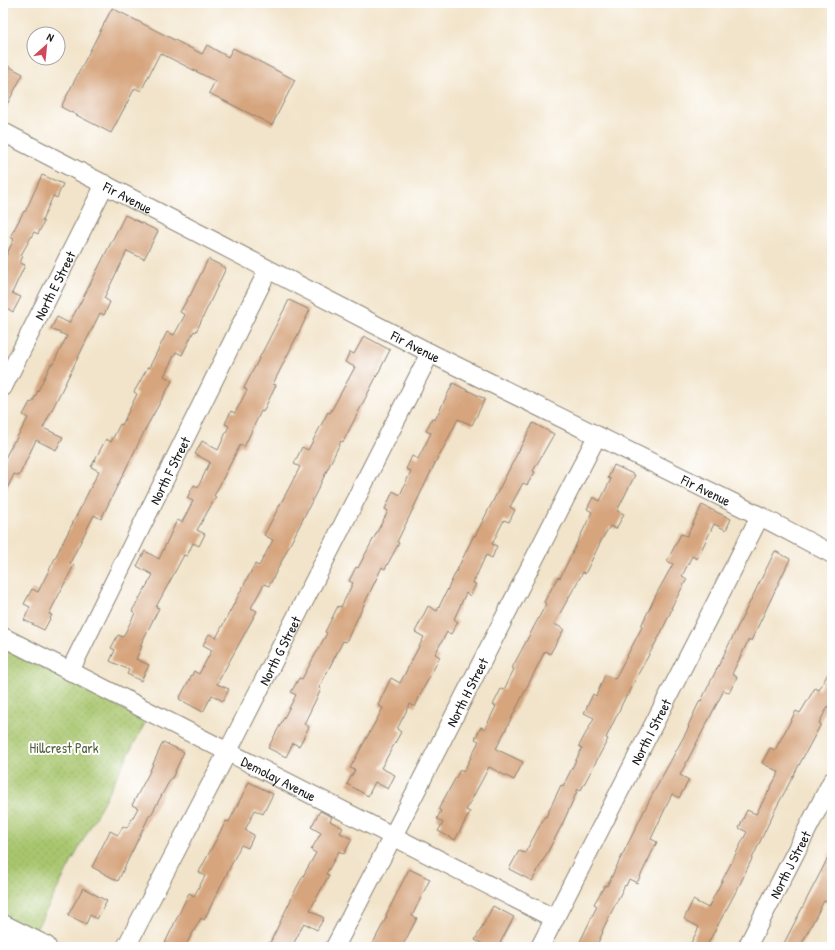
<svg xmlns="http://www.w3.org/2000/svg" width="835" height="950" viewBox="0 0 835 950" font-family="'Patrick Hand',sans-serif">
	<style>
		.grass { fill: url(#grass-dots); stroke: #627144 }
		.building { fill: #d6a47d }
		.lines { fill: none; stroke-linecap: round; stroke-linejoin: round }
		.street-casing { stroke: #878073; stroke-width: 20 }
		.secondary-casing { stroke: #878073; stroke-width: 24 }
		.street { stroke: #fff; stroke-width: 18 }
		.secondary { stroke: #fff; stroke-width: 22 }
		.labels { text-anchor: middle; dominant-baseline: central; stroke-width: 4; stroke-linejoin: round; paint-order: stroke }
		.street-label { font-size: 14px; fill: #1c1c1c; stroke: #fff }
		.park-label { font-size: 14px; fill: #54603c; stroke: #fff }
	</style>
	<defs>
		<pattern id="grass-dots" width="8" height="8" patternUnits="userSpaceOnUse"><rect width="8" height="8" fill="#a8c66d"/><path d="M2 2h.1M6 6h.1" fill="none" stroke="#90aa5e" stroke-width="1.8" stroke-linecap="round"/></pattern>
	</defs>
	<rect width="100%" height="100%" fill="#fff"/>
	<filter id="ink" filterUnits="userSpaceOnUse"><feTurbulence type="fractalNoise" baseFrequency=".025" numOctaves="2"/><feDisplacementMap in="SourceGraphic" scale="8" xChannelSelector="R" yChannelSelector="G"/><feConvolveMatrix kernelMatrix="1 2 1 2 8 2 1 2 1" color-interpolation-filters="sRGB"/></filter>
	<filter id="wash" filterUnits="userSpaceOnUse"><feTurbulence type="fractalNoise" baseFrequency=".012" numOctaves="4" result="noise"/><feDisplacementMap in="SourceGraphic" scale="16" xChannelSelector="R" yChannelSelector="G"/><feGaussianBlur stdDeviation="0.9" result="paint"/><feColorMatrix in="noise" values="0 0 0 0 0 0 0 0 0 0 0 0 0 0 0 0 0 1.4 0 .05"/><feComposite in="paint" operator="in"/></filter>
	<g filter="url(#wash)">
		<rect width="100%" height="100%" fill="#f2e4ca"/>
		<polygon class="grass" points="3,648 146,721 33,935 3,919"/>
		<g id="blocks">
			<g class="building">
				<polygon points="112,8 202,54 207,45 228,57 233,48 295,80 272,125 209,93 215,81 160,53 141,91 135,88 111,133 61,107"/>
				<polygon points="8,66 23,74 3,112 3,76"/>
				<polygon points="42,175 63,184 57,198 53,196 42,221 44,222 38,234 34,232 21,255 23,256 20,263 25,265 12,293 21,297 13,312 5,307 3,311 3,262 14,239 10,237 24,211 25,212"/>
				<polygon points="125,215 158,231 144,259 127,251 104,298 110,302 104,315 100,313 43,428 63,437 56,450 36,440 19,476 14,474 3,497 3,462 14,441 15,441 28,418 23,415 30,402 32,403 51,364 53,364 67,336 51,329 57,317 69,323 84,296"/>
				<polygon points="208,259 226,268 196,332 194,331 182,355 176,352 164,376 172,381 147,426 101,519 94,515 70,563 74,565 49,614 52,615 44,630 24,620 30,607 24,604 32,589 38,592 99,471 91,467 106,439 111,442 120,424 122,425 137,394 134,392 148,367 149,368 167,332 174,335 185,315 180,312 189,296 190,296"/>
				<polygon points="289,300 310,310 273,384 276,385 263,412 261,411 244,447 240,445 214,496 216,497 197,530 205,534 199,546 193,543 187,556 184,555 156,607 159,608 140,646 142,646 136,659 149,665 141,681 127,674 129,670 110,661 115,650 111,648 118,635 123,637 135,613 132,611 153,575 137,566 145,551 159,559 177,520 182,522 193,501 187,498 194,485 198,487 210,462 195,454 202,441 218,450 229,426 225,424 231,411 235,413 247,390 244,388"/>
				<polygon points="364,336 390,350 343,442 341,441 320,485 269,586 264,584 251,608 257,611 217,684 229,689 223,701 212,695 203,712 179,699 194,671 199,674 212,650 203,645 209,634 216,638 255,564 259,566 273,540 264,535 300,467 294,464 302,447 308,450 328,412 330,413 355,367 345,362 350,352 354,354"/>
				<polygon points="453,383 485,399 472,425 458,419 440,455 439,455 397,542 399,543 385,569 382,567 346,642 343,641 319,688 321,689 304,724 309,727 299,746 293,743 286,757 268,748 296,695 291,692 299,678 302,679 327,633 325,632 338,606 341,607 353,583 349,581 356,567 358,568 377,532 388,511 385,509 393,491 400,495 411,471 406,469 412,456 418,459 431,433 426,431 432,418 435,420"/>
				<polygon points="533,423 554,434 533,471 535,472 527,485 523,483 510,507 515,510 509,522 504,520 492,544 497,546 492,558 486,555 473,583 476,584 470,596 466,593 454,619 458,622 451,634 447,632 435,654 440,657 421,693 415,707 410,704 397,729 401,732 381,768 395,775 388,789 375,782 368,796 347,784 355,770 350,768 383,708 378,705 391,678 400,683 424,637 415,632 428,606 437,611 474,535 475,536"/>
				<polygon points="614,465 635,475 617,511 624,514 616,529 610,526 602,539 585,574 583,572 554,624 564,629 550,654 545,651 496,749 523,762 514,780 489,767 466,810 470,812 455,840 438,831 443,823 437,819 441,811 439,810 439,808 460,770 463,772 467,765 479,741 475,739 481,727 485,729 496,706 493,705 501,689 504,690 514,669 512,668 546,604 544,602 558,577 560,578 592,512 587,509 593,497 600,501 611,479 608,478"/>
				<polygon points="702,505 731,519 726,530 714,524 697,559 692,556 682,576 687,579 671,608 672,609 660,635 637,676 628,696 626,696 606,738 608,739 581,790 578,789 562,825 532,881 509,869 519,851 525,853 545,816 546,817 561,785 563,786 582,748 579,746 594,718 584,713 593,694 596,696 605,675 615,679 642,627 641,626 658,591 673,564 667,561 681,534 687,536"/>
				<polygon points="775,551 790,559 751,641 749,639 732,674 737,677 729,693 724,690 680,775 689,780 679,798 672,794 651,839 657,842 637,883 629,879 626,886 625,885 602,931 603,932 596,947 586,947 579,944 597,906 594,904 605,885 607,886 650,799 689,727 688,726 700,700 701,701"/>
				<polygon points="832,666 832,699 819,723 821,724 775,810 740,884 706,947 689,947 699,927 684,919 693,900 708,908 747,832 739,828 747,810 756,814 779,772 762,763 770,748 775,750 796,711 800,713 815,688 819,690"/>
				<polygon points="163,742 184,752 172,778 171,778 151,815 150,814 118,881 92,867 110,831 118,835 123,826 127,828 138,808 132,805 148,775"/>
				<polygon points="249,782 273,794 263,814 255,810 245,830 254,835 248,848 241,845 204,920 201,918 185,947 163,947 189,893 194,896 205,876 199,872 226,821 229,822"/>
				<polygon points="320,811 332,817 330,821 343,828 340,833 352,839 344,854 339,851 326,874 329,875 310,910 324,918 317,930 304,923 292,947 268,947 297,887 316,853 311,850 321,833 311,827"/>
				<polygon points="832,850 832,905 824,901 800,947 782,947"/>
				<polygon points="409,869 430,879 412,916 417,918 402,947 371,947 387,916 386,915"/>
				<polygon points="83,888 107,901 97,919 90,915 86,924 68,915"/>
				<polygon points="493,906 514,917 498,947 488,947 475,940"/>
			</g>
		</g>
	</g>
	<g filter="url(#ink)">
		<use href="#blocks" fill-opacity="0" stroke="#878073" stroke-width="1"/>
		<g class="lines">
			<g class="street-casing">
				<g id="street">
					<path id="s1" d="M3 132 430 353 760 516 832 554"/>
					<path id="s2" d="M3 387 105 184"/>
					<path id="s3" d="M3 637 555 919"/>
					<path id="s4" d="M70 671 268 270"/>
					<path id="s5" d="M126 947 228 751 430 353"/>
					<path id="s6" d="M335 947 393 836 597 436"/>
					<path id="s7" d="M540 947 760 516"/>
					<path id="s8" d="M747 947 832 781"/>
				</g>
			</g>
			<g class="secondary-casing">
				<polyline id="secondary" points="3,926 45,947"/>
			</g>
			<use href="#street" class="street"/>
			<use href="#secondary" class="secondary"/>
		</g>
	</g>
	<g class="labels">
		<g class="street-label">
			<text stroke="none"><textPath href="#s1" startOffset="141">Fir Avenue</textPath></text>
			<text stroke="none"><textPath href="#s2" startOffset="114">North E Street</textPath></text>
			<text stroke="none"><textPath href="#s1" startOffset="465">Fir Avenue</textPath></text>
			<text stroke="none"><textPath href="#s4" startOffset="224">North F Street</textPath></text>
			<text stroke="none"><textPath href="#s1" startOffset="789">Fir Avenue</textPath></text>
			<text stroke="none"><textPath href="#s5" startOffset="334">North G Street</textPath></text>
			<text stroke="none"><textPath href="#s6" startOffset="287">North H Street</textPath></text>
			<text stroke="none"><textPath href="#s7" startOffset="242">North I Street</textPath></text>
			<text stroke="none"><textPath href="#s3" startOffset="310">Demolay Avenue</textPath></text>
			<text stroke="none"><textPath href="#s8" startOffset="93">North J Street</textPath></text>
		</g>
		<g class="park-label">
			<text x="64" y="747">Hillcrest Park</text>
		</g>
	</g>
	<rect width="835" height="950" fill="none" stroke="#fff" stroke-width="16"/>
	<g transform="translate(46 46) rotate(27)"><circle r="19" fill="#ffffff" stroke="#a4a4a4"/>
	<path d="M0-3L7 15L0 10L-7 15Z" fill="#d1495b"/>
	<text y="-6" font-size="11" font-weight="bold" text-anchor="middle" fill="#1c1c1c">N</text>
	</g>
</svg>
